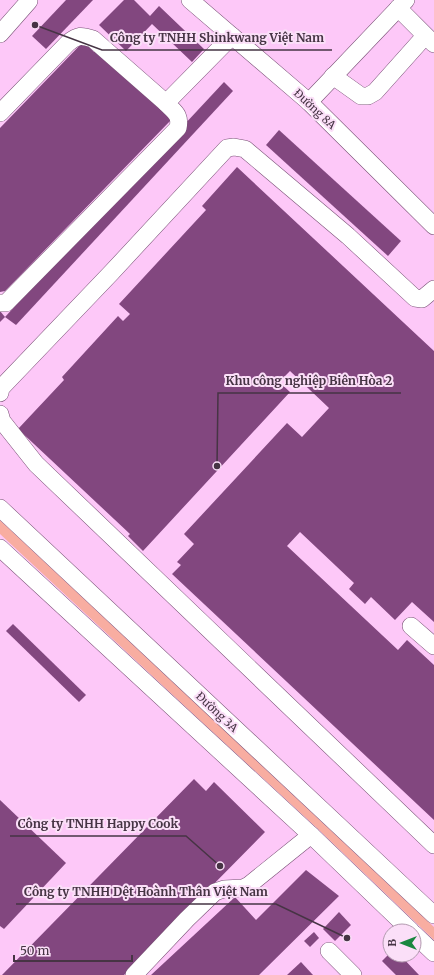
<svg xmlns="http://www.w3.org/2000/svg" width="434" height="975" viewBox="0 0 434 975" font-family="Merriweather,serif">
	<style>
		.built { fill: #fdc8f8; fill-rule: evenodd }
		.green { fill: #f8ada1 }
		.building { fill: #82477f }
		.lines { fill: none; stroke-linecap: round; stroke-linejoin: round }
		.minor-casing { stroke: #785075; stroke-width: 18 }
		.minor { stroke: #fff; stroke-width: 17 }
		.labels { text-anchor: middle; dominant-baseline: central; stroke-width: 4; stroke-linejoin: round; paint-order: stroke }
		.street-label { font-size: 11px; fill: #463444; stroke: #fbdff8 }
		.leader { fill: none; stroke: #463444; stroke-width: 1.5 }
		.callout-dot { fill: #463444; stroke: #fbdff8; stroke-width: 1.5 }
		.callout-label { font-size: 12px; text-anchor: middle; font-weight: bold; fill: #463444; stroke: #fbdff8; stroke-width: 4; stroke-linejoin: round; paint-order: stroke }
	</style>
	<rect width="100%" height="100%" fill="#fbdff8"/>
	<path class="built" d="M0 0H434V975H0ZM390 931H414V955H390Z"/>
	<polygon class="green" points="0,520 434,927 434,940 318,829 204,724 0,534"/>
	<g class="building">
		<polygon points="66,0 93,0 46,49 32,36"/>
		<polygon points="124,0 134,0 150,16 159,6 204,49 192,62 152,24 126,51 99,25"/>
		<polygon points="84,41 94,52 97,48 171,120 8,288 5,291 0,292 0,128"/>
		<polygon points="224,82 233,91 16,325 5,317"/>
		<polygon points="279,130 401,241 388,256 266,145"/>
		<polygon points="237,167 434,351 434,622 412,602 395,620 371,597 365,604 349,589 354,583 300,532 287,546 398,650 407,640 434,665 434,820 172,574 181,565 177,562 194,544 184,534 287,423 302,437 329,408 290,371 279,382 290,392 143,551 128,536 130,534 18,429 64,380 62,377 118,316 123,321 130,314 119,304 206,210 202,206"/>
		<polygon points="0,311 5,317 0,322"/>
		<polygon points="13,624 86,695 79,702 6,631"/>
		<polygon points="194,779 206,791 214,782 265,832 124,975 2,975"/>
		<polygon points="0,800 66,863 4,929 0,926"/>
		<polygon points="306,870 339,896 259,975 151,975 235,897 256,920"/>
		<polygon points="339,912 351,925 335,941 323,929"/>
		<polygon points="314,932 319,938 310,947 304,941"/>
		<polygon points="390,953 390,955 400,955 419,975 396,975 382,961"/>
		<polygon points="301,962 313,975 287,975"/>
	</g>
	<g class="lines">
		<g class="minor-casing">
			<g id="minor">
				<polyline points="190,0 309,102 434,226"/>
				<polyline points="398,8 434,44"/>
				<polyline points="0,34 29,1"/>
				<polyline points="333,76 361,96 368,96 375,92 425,36"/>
				<polyline points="309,102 406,0"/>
				<path d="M0 113 68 43C78 35 81 35 93 39L166 103"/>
				<path d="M0 303H6L178 128C181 114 174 112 166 103L232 36"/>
				<polyline points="0,393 1,388 111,273 227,148 234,147 245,149 348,236 415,298 422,299 434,289"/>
				<polyline points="0,414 2,421 36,464 434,845"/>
				<polyline points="0,508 434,915"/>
				<polyline points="0,548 311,835 411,931"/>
				<polyline points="411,626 434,646"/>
				<polyline points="414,934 434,953"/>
				<polyline points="329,951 353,975"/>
				<polyline points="134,975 187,919 215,892 224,889 243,888 249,885 311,835"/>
			</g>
		</g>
		<use href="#minor" class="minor"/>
	</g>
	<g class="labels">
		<g class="street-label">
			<text transform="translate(315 109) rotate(43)">Đường 8A</text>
			<text transform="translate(217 712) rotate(43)">Đường 3A</text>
		</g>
	</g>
	<path class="leader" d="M35 25L102 50H332M217 466L218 393H401M220 866L186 836H10M347 938L276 904H16"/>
	<g class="callout-dot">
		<circle cx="35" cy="25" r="4"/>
		<circle cx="217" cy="466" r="4"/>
		<circle cx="220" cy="866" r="4"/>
		<circle cx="347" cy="938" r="4"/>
	</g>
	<g class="callout-label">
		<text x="217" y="42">Công ty TNHH Shinkwang Việt Nam</text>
		<text x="309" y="385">Khu công nghiệp Biên Hòa 2</text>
		<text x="98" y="828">Công ty TNHH Happy Cook</text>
		<text x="146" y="896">Công ty TNHH Dệt Hoành Thân Việt Nam</text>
	</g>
	<g transform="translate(402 943) rotate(270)"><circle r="19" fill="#fbdff8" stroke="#b39bb0"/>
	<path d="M0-3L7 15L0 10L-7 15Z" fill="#19873f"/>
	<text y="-6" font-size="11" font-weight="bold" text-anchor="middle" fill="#463444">B</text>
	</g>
	<path d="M14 955v6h118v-6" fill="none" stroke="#463444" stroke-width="2"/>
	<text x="20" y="955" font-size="12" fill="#463444" stroke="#fbdff8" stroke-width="3" paint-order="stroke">50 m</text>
</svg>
